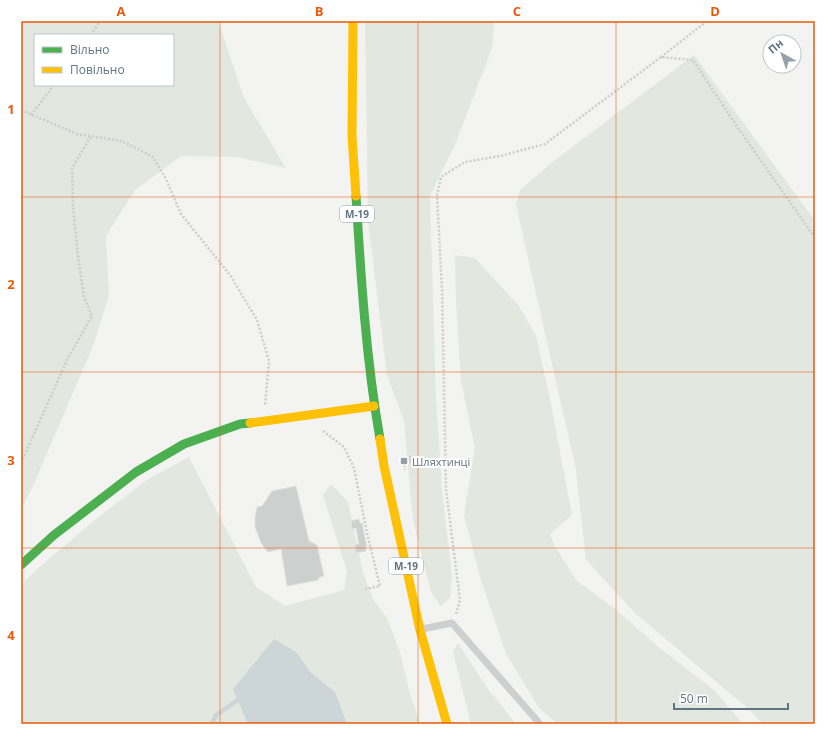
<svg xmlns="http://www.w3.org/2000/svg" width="836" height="745" viewBox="0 0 836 745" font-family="'Open Sans',sans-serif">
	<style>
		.green { fill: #e2e7df; fill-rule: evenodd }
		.water { fill: #ccd5d7 }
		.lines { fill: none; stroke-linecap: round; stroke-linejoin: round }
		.stream { stroke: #ccd5d7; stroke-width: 4.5 }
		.building { fill: #ced0cf; stroke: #e2e2e1 }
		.path { stroke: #ccc; stroke-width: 2.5; stroke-dasharray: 2 2; stroke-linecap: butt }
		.lane { stroke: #cecfd0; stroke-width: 7 }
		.fast { stroke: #4caf50; stroke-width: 9 }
		.slow { stroke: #ffc107; stroke-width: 9 }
		.grid { fill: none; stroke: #e8590c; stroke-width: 1; stroke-opacity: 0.55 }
		.poi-dot { fill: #94a1aa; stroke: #fff; stroke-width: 1.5 }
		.labels { text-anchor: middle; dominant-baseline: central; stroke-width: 4; stroke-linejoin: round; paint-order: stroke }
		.shield { fill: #fff; stroke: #909ea8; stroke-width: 1 }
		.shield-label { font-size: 10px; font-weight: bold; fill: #617483 }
		.poi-label { font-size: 11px; fill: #617483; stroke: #fff; text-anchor: start }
		.neatline { fill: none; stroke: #e8590c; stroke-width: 1.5 }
		.grid-label { font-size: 13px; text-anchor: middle; font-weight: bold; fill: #e8590c }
	</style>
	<rect width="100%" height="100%" fill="#f3f4f1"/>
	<g class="green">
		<path d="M21 21H219V24L244 98 286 168 237 157 181 156 135 190 106 236 109 295 93 346 32 488 21 509ZM35 35H173V85H35Z"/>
		<polygon points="365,21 494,21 492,48 456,142 430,196 436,398 442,491 452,575 450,598 441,606 431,592 413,520 404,421 387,375 368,221"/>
		<polygon points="694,55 815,221 815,724 763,724 751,711 636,614 586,560 576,470 516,205 520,190 555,160"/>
		<polygon points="455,255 475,258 519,306 536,336 551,404 572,515 550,534 554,545 577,581 614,608 661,649 714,690 743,724 558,724 539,708 506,654 480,577 464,515 475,448 461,381 456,300"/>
		<polygon points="189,457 256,587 285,606 344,590 347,571 323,495 331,484 348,502 363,573 373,599 387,618 400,652 409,690 420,724 21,724 21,585 37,569 96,519 148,479"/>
		<polygon points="458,643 491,694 494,696 516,724 471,724 453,652"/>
	</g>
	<polygon class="water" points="274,639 296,652 311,673 335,692 347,724 248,724 233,689"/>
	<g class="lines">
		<polyline class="stream" points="212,724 216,715 238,700"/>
	</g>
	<g class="building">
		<polygon points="413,455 415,463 409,464 408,456"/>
		<polygon points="296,486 309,541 317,545 324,576 318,578 319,580 287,586 281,549 268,552 261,543 255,527 255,517 257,507 262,506 272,491"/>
		<polygon points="359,519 360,523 362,523 367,547 365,547 366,551 356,553 355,545 359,544 356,528 352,529 351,521"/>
	</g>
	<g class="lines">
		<g class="path">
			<polyline points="91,35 100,21"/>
			<polyline points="661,57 707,21"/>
			<polyline points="21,110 77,134 122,141 153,157 166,179 181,214 230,275 257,320 269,361 265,405"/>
			<polyline points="31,115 54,85"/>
			<polyline points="323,431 344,447 354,468 367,533 380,586 365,589"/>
			<polyline points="404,461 405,470"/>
			<polyline points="21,463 68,358 92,316 84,297 78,256 73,207 72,168 91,136"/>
			<polyline points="456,614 460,600 446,490 442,289 437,195 441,177 465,162 500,156 545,144 661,57 693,60 738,128 815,238"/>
		</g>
		<polyline class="lane" points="422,629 452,623 540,724"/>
		<g class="fast">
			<path d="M356 196C361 278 366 359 380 439"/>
			<polyline points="21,565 54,535 136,472 184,444 240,424 250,423"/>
		</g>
		<g class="slow">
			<polyline points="353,21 352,136 356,196"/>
			<polyline points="250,423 374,406"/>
			<polyline points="380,439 384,466 420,630 447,724"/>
		</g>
	</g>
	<path class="grid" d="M220 21V724M418 21V724M616 21V724M21 197H815M21 372H815M21 548H815"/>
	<rect class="poi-dot" x="400" y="457" width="8" height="8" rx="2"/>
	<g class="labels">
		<g class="shield">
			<rect x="340" y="206" width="34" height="16" rx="3"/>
			<rect x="389" y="558" width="34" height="16" rx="3"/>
		</g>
		<g class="shield-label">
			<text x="357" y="214">М-19</text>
			<text x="406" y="566">М-19</text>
		</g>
		<g class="poi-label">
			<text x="412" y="461">Шляхтинці</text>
		</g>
	</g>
	<rect width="836" height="745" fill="none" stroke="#ffffff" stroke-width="44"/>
	<rect x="34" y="34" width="140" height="52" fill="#ffffff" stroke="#c0c7cd"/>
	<rect x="42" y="47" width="20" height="6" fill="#4caf50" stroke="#c0c7cd"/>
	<text x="70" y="54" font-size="12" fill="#617483">Вільно</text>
	<rect x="42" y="67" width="20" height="6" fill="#ffc107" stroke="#c0c7cd"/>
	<text x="70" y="74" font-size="12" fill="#617483">Повільно</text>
	<g transform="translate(782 54) rotate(320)"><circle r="19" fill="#ffffff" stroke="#c0c7cd"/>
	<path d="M0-3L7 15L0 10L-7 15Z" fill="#94a1aa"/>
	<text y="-6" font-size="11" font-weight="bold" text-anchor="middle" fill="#617483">Пн</text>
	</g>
	<path d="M674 703v6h114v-6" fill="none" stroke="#617483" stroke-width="2"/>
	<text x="680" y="703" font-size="12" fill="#617483" stroke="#ffffff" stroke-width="3" paint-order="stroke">50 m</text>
	<rect x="22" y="22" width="792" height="701" class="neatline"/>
	<g class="grid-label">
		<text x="121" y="16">A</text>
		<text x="319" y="16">B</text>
		<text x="517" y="16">C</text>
		<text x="715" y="16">D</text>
		<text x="11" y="114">1</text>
		<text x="11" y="289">2</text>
		<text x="11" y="465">3</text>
		<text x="11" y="640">4</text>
	</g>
</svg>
